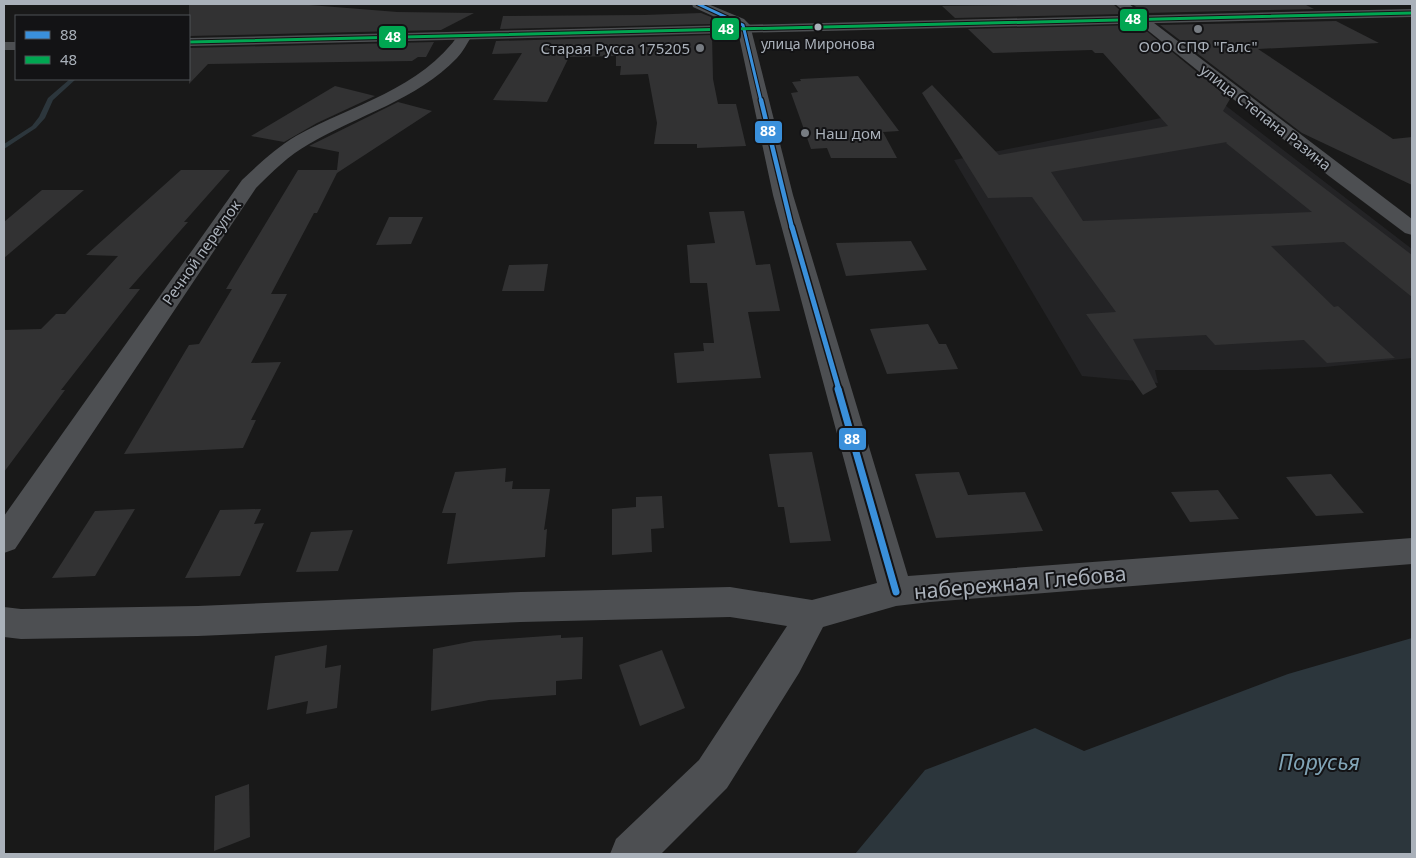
<svg xmlns="http://www.w3.org/2000/svg" width="1416" height="858" viewBox="0 0 1416 858" font-family="'Noto Sans',sans-serif">
	<style>
		.built { fill: #232325 }
		.water { fill: #2c363c }
		.lines { fill: none; stroke-linecap: round; stroke-linejoin: round }
		.stream { fill: #2c363c; fill-rule: evenodd }
		.building { fill: #323233; fill-rule: evenodd }
		.minor { fill: #4d4f52; fill-rule: evenodd }
		.tertiary { fill: #4d4f52; fill-rule: evenodd }
		.bus-1-far3-casing { stroke: #131315; stroke-width: 5 }
		.bus-1-far2-casing { stroke: #131315; stroke-width: 7 }
		.bus-1-far1-casing { stroke: #131315; stroke-width: 8 }
		.bus-1-casing { stroke: #131315; stroke-width: 11 }
		.bus-2-casing { stroke: #131315; stroke-width: 5 }
		.bus-1-far3 { stroke: #3a90db; stroke-width: 3 }
		.bus-1-far2 { stroke: #3a90db; stroke-width: 4.5 }
		.bus-1-far1 { stroke: #3a90db; stroke-width: 5 }
		.bus-1 { stroke: #3a90db; stroke-width: 7 }
		.bus-2 { stroke: #00a651; stroke-width: 3 }
		.bus-dot { fill: #aab1ba; stroke: #131315; stroke-width: 2 }
		.poi-dot { fill: #777c82; stroke: #131315; stroke-width: 2 }
		.labels { text-anchor: middle; dominant-baseline: central; stroke-width: 4; stroke-linejoin: round; paint-order: stroke }
		.far-bus-label { font-size: 14px; fill: #aab1ba; stroke: #131315 }
		.far-poi-label { font-size: 15px; fill: #aab1ba; stroke: #131315 }
		.far-street-label { font-size: 15px; fill: #aab1ba; stroke: #131315 }
		.near-street-label { font-size: 21px; fill: #aab1ba; stroke: #131315 }
		.near-water-label { font-size: 22px; font-style: italic; fill: #81a4b6; stroke: #131315 }
		.line-badge { stroke: #131315; stroke-width: 2 }
		.badge-label { font-size: 14px; text-anchor: middle; font-weight: bold; fill: #fff }
	</style>
	<rect width="100%" height="100%" fill="#191919"/>
	<polygon class="built" points="1225,105 1412,249 1412,358 1325,367 1258,370 1155,370 1158,383 1082,376 954,160"/>
	<polygon class="water" points="1412,638 1412,854 855,854 925,770 1035,728 1084,751 1288,674"/>
	<g class="lines">
		<polygon class="stream" points="70,79 76,79 53,100 45,118 36,128 4,149 4,144 32,126 39,117 48,98"/>
	</g>
	<g class="building">
		<polygon points="189,4 297,4 397,12 474,13 441,30 189,36"/>
		<polygon points="1108,4 1113,4 1124,14 955,18 942,6"/>
		<polygon points="1132,4 1304,4 1314,9 1145,13"/>
		<polygon points="701,13 711,17 711,24 500,29 503,16 644,15"/>
		<polygon points="1336,21 1379,43 1258,49 1393,139 1412,137 1412,185 1302,133 1160,25"/>
		<path d="M1139 25 1230 99 1223 111 1412 255V297L1344 242 1271 246 1334 307 1338 306 1395 358 1327 363 1304 340 1215 345 1206 335 1133 339 1157 387 1143 395 1086 314 1116 312 1032 197 988 198 922 93 932 85 999 155 1168 126 1103 53H1095L1092 50 993 53 968 29ZM1227 142 1226 143 1312 212 1083 221 1051 172Z"/>
		<polygon points="712,35 713,79 718,104 736,104 746,146 697,148 697,144 654,144 657,123 648,74 620,75 621,66 616,66 616,56 569,57 547,102 493,100 522,53 492,54 496,41"/>
		<polygon points="434,42 426,57 418,57 412,61 208,64 189,84 189,48"/>
		<polygon points="858,76 899,131 883,132 897,158 831,158 827,148 811,149 791,93 798,92 792,82 801,81 800,79"/>
		<polygon points="335,86 375,96 317,123 284,142 251,136"/>
		<polygon points="398,102 432,111 337,173 317,213 314,213 271,294 287,294 251,363 281,362 251,420 256,420 243,448 124,454 189,345 199,344 232,289 226,289 298,170 337,170 339,152 309,146"/>
		<polygon points="181,170 230,170 184,222 188,222 129,289 140,289 61,390 65,390 4,472 4,330 41,329 56,314 65,314 118,256 86,255"/>
		<polygon points="42,190 84,190 4,258 4,222"/>
		<polygon points="744,211 756,265 770,264 780,311 748,312 761,378 677,383 674,353 704,351 703,343 714,343 707,283 690,283 687,245 715,243 709,212"/>
		<polygon points="389,217 423,217 411,244 376,245"/>
		<polygon points="911,241 927,270 846,276 836,243"/>
		<polygon points="548,264 544,291 502,291 509,265"/>
		<polygon points="928,324 939,344 946,344 958,369 887,374 870,329"/>
		<polygon points="812,452 831,541 790,543 784,507 778,507 769,454"/>
		<polygon points="506,468 505,482 513,481 512,489 550,489 544,530 547,529 545,557 447,564 456,513 442,513 455,472"/>
		<polygon points="959,472 968,495 1025,492 1043,531 936,538 915,474"/>
		<polygon points="1331,474 1340,485 1364,513 1316,516 1286,477"/>
		<polygon points="1218,490 1239,519 1190,522 1171,492"/>
		<polygon points="662,496 664,528 651,529 652,552 612,555 612,509 636,507 636,497"/>
		<polygon points="135,509 95,576 52,578 95,511"/>
		<polygon points="261,509 254,524 264,523 240,576 185,578 220,510"/>
		<polygon points="353,530 338,571 296,572 311,532"/>
		<polygon points="561,635 561,638 583,637 582,679 556,681 556,695 489,700 431,711 433,649 474,641"/>
		<polygon points="327,645 325,668 341,665 337,708 306,714 308,701 267,710 275,656"/>
		<polygon points="662,650 685,708 640,726 619,665"/>
		<polygon points="249,784 250,837 214,851 215,796"/>
	</g>
	<g class="lines">
		<g class="minor">
			<polygon points="692,4 708,4 744,19 750,25 793,195 908,576 1412,538 1412,564 930,602 896,606 823,627 799,673 727,788 661,854 610,854 616,839 699,760 787,626 730,617 521,622 198,636 21,639 4,637 4,607 21,609 198,606 521,592 730,587 812,600 877,583 773,195 737,27 693,7"/>
			<polygon points="1115,4 1129,4 1412,219 1412,235 1405,233 1329,176"/>
			<path d="M465 32 472 36C467 43 463 52 457 58 417 100 358 115 309 144 289 155 272 172 256 188L15 549 4 553V516L242 180C259 164 276 148 296 136 353 104 420 90 460 33Z"/>
		</g>
		<g class="tertiary">
			<polygon points="1412,9 1412,17 189,46 189,38"/>
			<rect x="4" y="42" width="12" height="8"/>
		</g>
		<g class="bus-1-far3-casing">
			<polyline id="bus-1-far3" points="698,4 743,25 761,101"/>
		</g>
		<g class="bus-1-far2-casing">
			<polyline id="bus-1-far2" points="761,100 792,228"/>
		</g>
		<g class="bus-1-far1-casing">
			<polyline id="bus-1-far1" points="792,227 839,390"/>
		</g>
		<g class="bus-1-casing">
			<polyline id="bus-1" points="838,389 896,592"/>
		</g>
		<g class="bus-2-casing">
			<polyline id="bus-2" points="189,42 1412,13"/>
		</g>
		<use href="#bus-1-far3" class="bus-1-far3"/>
		<use href="#bus-1-far2" class="bus-1-far2"/>
		<use href="#bus-1-far1" class="bus-1-far1"/>
		<use href="#bus-1" class="bus-1"/>
		<use href="#bus-2" class="bus-2"/>
	</g>
	<circle class="bus-dot" cx="818" cy="27" r="4.5"/>
	<g class="poi-dot">
		<circle cx="1198" cy="29" r="5"/>
		<circle cx="700" cy="48" r="5"/>
		<circle cx="805" cy="133" r="5"/>
	</g>
	<g class="labels">
		<g class="far-bus-label">
			<text x="818" y="43">улица Миронова</text>
		</g>
		<g class="far-poi-label">
			<text x="1198" y="46">ООО СПФ "Галс"</text>
			<text x="690" y="48" text-anchor="end">Старая Русса 175205</text>
			<text x="815" y="133" text-anchor="start">Наш дом</text>
		</g>
		<g class="far-street-label">
			<text transform="translate(1266 117) rotate(38)">улица Степана Разина</text>
			<text transform="translate(201 252) rotate(-55)">Речной переулок</text>
		</g>
		<g class="near-street-label">
			<text transform="translate(1020 582) rotate(-5)">набережная Глебова</text>
		</g>
		<g class="near-water-label">
			<text x="1319" y="761">Порусья</text>
		</g>
	</g>
	<g class="line-badge">
		<rect x="1119" y="8" width="29" height="24" rx="5" fill="#00a651"/>
		<rect x="711" y="17" width="29" height="24" rx="5" fill="#00a651"/>
		<rect x="378" y="25" width="29" height="24" rx="5" fill="#00a651"/>
		<rect x="754" y="120" width="29" height="24" rx="5" fill="#3a90db"/>
		<rect x="838" y="427" width="29" height="24" rx="5" fill="#3a90db"/>
	</g>
	<g class="badge-label">
		<text x="1133" y="24">48</text>
		<text x="726" y="34">48</text>
		<text x="393" y="42">48</text>
		<text x="768" y="136">88</text>
		<text x="852" y="444">88</text>
	</g>
	<rect width="1416" height="858" fill="none" stroke="#aab1ba" stroke-width="10"/>
	<rect x="15" y="15" width="175" height="65" fill="#131315" stroke="#4f5257"/>
	<rect x="25" y="31" width="25" height="8" fill="#3a90db" stroke="#4f5257"/>
	<text x="60" y="40" font-size="15" fill="#aab1ba">88</text>
	<rect x="25" y="56" width="25" height="8" fill="#00a651" stroke="#4f5257"/>
	<text x="60" y="65" font-size="15" fill="#aab1ba">48</text>
</svg>
